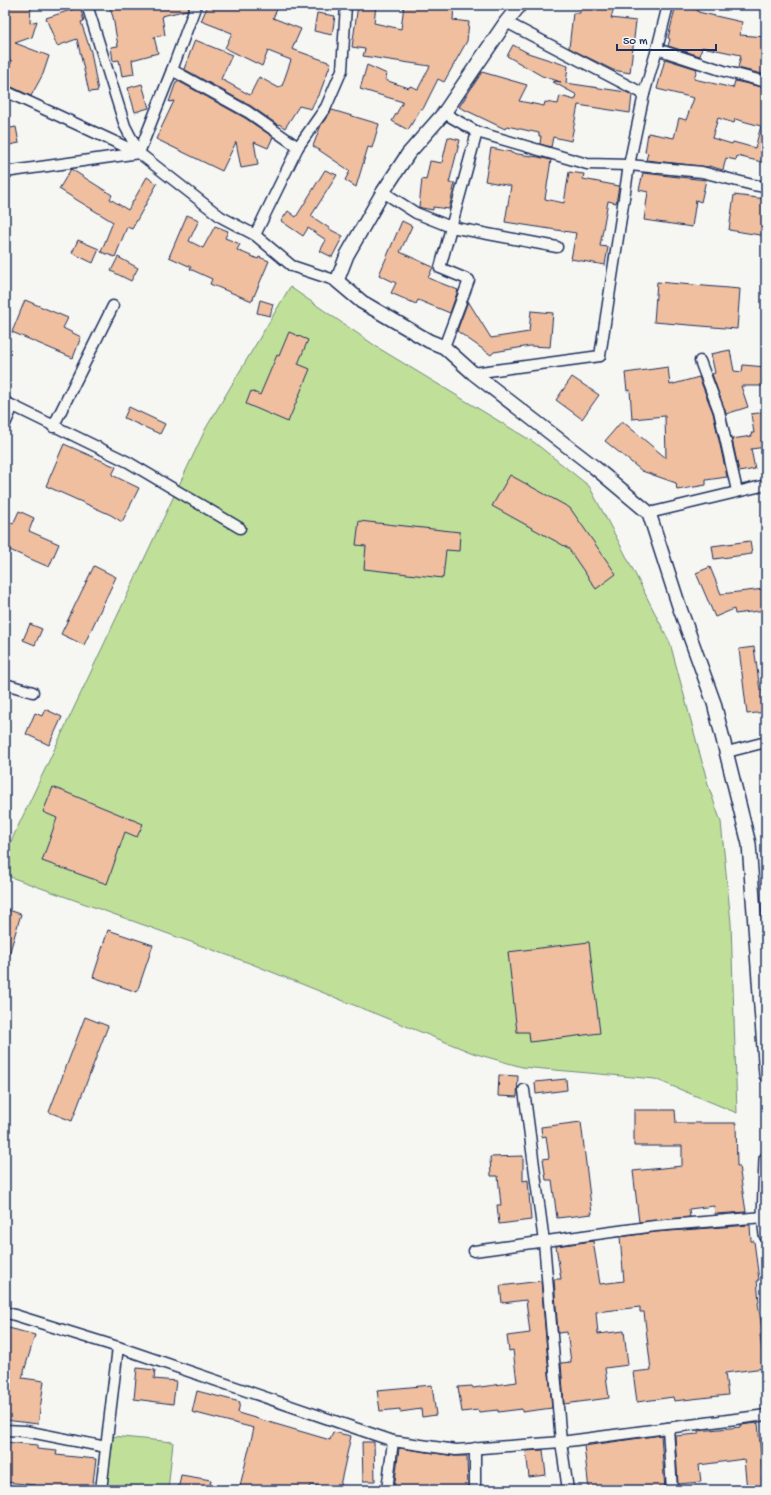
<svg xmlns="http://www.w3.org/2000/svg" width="771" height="1495" viewBox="0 0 771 1495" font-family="'Gochi Hand',sans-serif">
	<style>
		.green { fill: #c0e099; stroke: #6e887c }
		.building { fill: #efbf9f; stroke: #1b2f5e; fill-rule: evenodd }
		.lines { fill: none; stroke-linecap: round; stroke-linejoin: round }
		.minor-casing { stroke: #1b2f5e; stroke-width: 13 }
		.tertiary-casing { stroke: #1b2f5e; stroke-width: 16 }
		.minor { stroke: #f6f6f2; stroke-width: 10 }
		.tertiary { stroke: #f6f6f2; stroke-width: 13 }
	</style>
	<rect width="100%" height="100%" fill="#f6f6f2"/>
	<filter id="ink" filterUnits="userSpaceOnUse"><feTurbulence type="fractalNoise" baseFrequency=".025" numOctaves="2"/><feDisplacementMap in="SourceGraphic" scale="8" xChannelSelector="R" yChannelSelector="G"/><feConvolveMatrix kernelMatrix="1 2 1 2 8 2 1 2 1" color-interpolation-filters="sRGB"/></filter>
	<g filter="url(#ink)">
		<g class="green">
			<polygon points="290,287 380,349 535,443 589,486 623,550 670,643 709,788 721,822 731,923 737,1113 655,1079 522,1067 473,1053 252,964 5,875 5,854 206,428"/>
			<polygon points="112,1436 173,1442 168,1490 135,1490 107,1487"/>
		</g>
		<g class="building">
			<polygon points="5,5 31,5 30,23 37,21 32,37 15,43 49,56 43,74 31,96 5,84 5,74 12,61 5,58"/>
			<polygon points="109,5 189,5 189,6 187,10 162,16 165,35 154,37 158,53 132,60 134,74 122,76 119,60 113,61 111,47 118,46 113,17"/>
			<polygon points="208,5 279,5 273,18 301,29 292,49 331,63 319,95 318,95 311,109 299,106 285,128 279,124 278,125 251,106 184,69 195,40 232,55 221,79 250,95 259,77 279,88 280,86 282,86 291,60 268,51 262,66 225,48 232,33 201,21"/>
			<polygon points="358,5 376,5 374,23 401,29 404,5 454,5 453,20 469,22 467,41 444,82 438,79 423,109 421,108 408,130 392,121 403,102 360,89 367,65 387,74 385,80 409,88 410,86 418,89 430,66 363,56 365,49 352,47"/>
			<polygon points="580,5 615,5 611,18 636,21 630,73 613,70 569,48 573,13 580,13"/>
			<polygon points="676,5 698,10 698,12 742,22 740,35 766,37 766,75 738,68 741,55 702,47 700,56 668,46 670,39 668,38"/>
			<polygon points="80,7 84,21 81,22 91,52 98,91 89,92 77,39 57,46 46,18"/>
			<polygon points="317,13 335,16 332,35 314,31"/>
			<polygon points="513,45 528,53 568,66 566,83 626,92 632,95 630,113 578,105 571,141 553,137 551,147 540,144 541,136 539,136 539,133 507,126 505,129 459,107 482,72 527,85 519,101 544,106 545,102 558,104 560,96 575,100 577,95 553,82 553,81 561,82 542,76 507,56"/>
			<path d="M665 59 697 69 694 79 733 88 735 81 766 88V163L737 156 736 160 726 158 723 170 709 166V167L646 160 648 153 645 152 648 133 674 138 679 118 686 120 694 98 657 89ZM718 118 734 123 735 119 761 126 755 148 733 142 732 144 712 138Z"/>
			<polygon points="178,81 245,118 273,137 268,148 254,142 258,165 241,168 236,142 222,171 156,139 174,101 169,102 176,82"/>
			<polygon points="142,84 149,108 135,112 128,88"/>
			<polygon points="332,110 379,124 372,148 368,147 356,187 345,180 350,171 313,146 321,125"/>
			<polygon points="16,127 19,143 5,146 5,129"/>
			<polygon points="448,137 460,140 449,183 455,183 449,209 433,207 433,210 422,208 419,207 422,179 426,180 430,161 442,163"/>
			<polygon points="491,148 511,152 511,153 538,157 551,160 545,199 564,203 569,172 584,174 583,179 619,186 616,203 608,201 600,246 608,247 605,265 571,259 576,233 505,222 511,186 485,181"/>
			<polygon points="71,169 112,195 110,199 128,210 147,177 157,184 132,229 127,227 115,257 101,252 113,222 59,189"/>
			<polygon points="325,170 337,175 311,216 329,228 329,229 343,236 332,257 320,251 326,240 308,228 303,236 281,221 288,211 296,217"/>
			<polygon points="643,173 706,180 701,202 696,200 692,227 644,220 648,192 639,190"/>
			<polygon points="734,195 766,199 766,236 729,230"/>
			<polygon points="187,215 199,220 189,241 203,248 215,226 228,231 225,238 240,244 237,250 258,259 259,257 269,261 252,301 210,284 212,279 190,269 191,267 169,257"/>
			<polygon points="402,221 412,226 400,252 433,267 428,278 458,290 450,313 418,300 416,304 391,293 396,283 379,275"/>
			<polygon points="78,240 99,249 93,263 72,253"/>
			<polygon points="118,257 138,268 131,281 111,271"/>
			<polygon points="657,282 740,289 737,329 654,322"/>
			<polygon points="25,300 68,318 63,328 81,337 73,358 12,332"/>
			<polygon points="260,300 273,304 270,316 257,313"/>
			<polygon points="468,301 491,338 529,332 531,311 553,313 550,347 530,346 494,352 491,355 457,331"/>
			<polygon points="289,332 308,340 298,364 310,369 288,422 246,404 251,391 260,395 277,355 279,356"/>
			<polygon points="730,350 734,371 742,372 743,365 766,367 766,386 741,386 748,407 726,414 712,374 715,373 711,354"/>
			<polygon points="668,367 670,385 699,377 713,413 727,477 706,480 706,485 677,490 676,483 642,471 605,441 622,421 666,458 665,416 632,419 630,390 627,391 625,373"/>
			<polygon points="572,377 599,395 582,419 556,400"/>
			<polygon points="129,407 165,424 160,434 124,418"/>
			<polygon points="766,412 766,447 751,449 755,469 739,472 732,439 752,436 751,433 754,433 751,414"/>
			<polygon points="64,444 116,467 112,475 139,488 122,522 111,515 46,486"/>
			<polygon points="510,475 570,508 616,574 596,589 568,548 492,506"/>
			<polygon points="19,511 34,518 29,531 59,544 49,567 5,548 5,520 13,524"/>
			<polygon points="359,521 460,532 459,551 446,550 443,578 364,569 366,546 356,545"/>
			<polygon points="750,541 752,554 714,559 712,546"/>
			<polygon points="94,566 116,577 84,645 61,634"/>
			<polygon points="710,567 721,594 764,589 766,610 735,614 734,609 715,617 696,573"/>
			<polygon points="30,624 42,629 35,645 23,640"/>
			<polygon points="754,647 760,690 766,689 766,712 747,714 739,649"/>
			<polygon points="45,709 62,717 49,745 26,734 35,713 42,716"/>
			<polygon points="53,787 143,824 137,837 125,832 107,884 42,861 57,818 43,812"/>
			<polygon points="5,909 21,914 8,958 5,958"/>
			<polygon points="108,930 153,945 137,992 93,977"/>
			<polygon points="589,942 600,1033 530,1042 529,1032 517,1032 508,952"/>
			<polygon points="85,1017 108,1026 72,1121 49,1112"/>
			<polygon points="499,1075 518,1076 517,1097 498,1096"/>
			<polygon points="566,1079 567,1090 536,1094 535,1082"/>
			<polygon points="634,1110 675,1110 676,1123 736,1123 737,1166 739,1166 746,1212 715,1214 714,1206 689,1209 690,1217 639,1222 633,1171 682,1166 682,1146 634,1146"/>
			<polygon points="581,1122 592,1214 557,1218 552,1180 546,1180 543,1159 549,1158 546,1136 542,1137 541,1127"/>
			<polygon points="523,1156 523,1181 528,1180 531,1220 499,1224 497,1205 501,1205 498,1176 491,1176 490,1157"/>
			<polygon points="750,1225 751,1241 754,1241 759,1280 757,1280 759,1302 758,1303 763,1335 760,1335 764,1368 725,1373 728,1395 674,1401 673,1397 637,1402 633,1372 651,1370 644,1312 640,1312 640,1307 596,1312 598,1334 624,1331 628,1365 605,1368 609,1398 564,1404 561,1363 571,1362 567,1332 558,1333 554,1279 561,1279 556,1246 593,1241 600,1284 624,1281 620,1237 656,1232"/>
			<polygon points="541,1281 552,1408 522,1412 522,1409 498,1412 498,1410 479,1412 478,1410 462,1412 458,1387 472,1386 473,1388 517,1382 513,1350 509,1351 507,1336 530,1333 526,1300 502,1303 500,1286"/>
			<polygon points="5,1327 35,1335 22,1378 44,1381 38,1424 5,1420 7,1394 5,1393"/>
			<polygon points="137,1368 155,1370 154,1379 176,1381 173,1404 134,1399"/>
			<polygon points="432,1385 436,1415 422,1417 421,1409 400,1412 400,1409 380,1411 377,1390"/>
			<polygon points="197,1391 240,1402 238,1413 330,1440 333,1432 351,1436 339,1490 310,1485 308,1490 239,1490 254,1428 192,1412"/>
			<polygon points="758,1423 763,1477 762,1477 763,1490 747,1490 744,1459 699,1465 701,1482 678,1484 675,1436 698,1434 698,1431 741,1427 741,1425"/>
			<polygon points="661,1435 665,1490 589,1490 584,1446"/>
			<polygon points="5,1442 37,1445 37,1449 57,1451 56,1455 96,1459 92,1490 42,1490 34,1489 35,1485 5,1482"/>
			<polygon points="362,1442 374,1442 375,1481 363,1481"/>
			<polygon points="399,1448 455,1456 467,1456 468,1490 394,1490"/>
			<polygon points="543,1450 546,1475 529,1477 526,1451"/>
			<polygon points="181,1475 211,1480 209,1490 178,1490"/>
		</g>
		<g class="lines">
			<g class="minor-casing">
				<g id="minor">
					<polyline points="87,5 125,126 139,153 221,217 255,235 292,266 337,281"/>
					<polyline points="657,49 668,5"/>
					<polyline points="172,70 248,112 298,147"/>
					<polyline points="5,91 139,153 5,172"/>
					<polyline points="644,94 657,49 724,71 766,82"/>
					<polyline points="444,113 477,132 587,164 629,165 702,172 753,185 766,187"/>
					<polyline points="139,153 172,70 196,5"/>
					<polyline points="383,192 416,213 451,227 557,247"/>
					<polyline points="255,235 298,147 326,107 342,70 346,5"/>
					<polyline points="444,347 469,280 440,268 477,132"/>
					<polyline points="700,361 719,411 737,491"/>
					<polyline points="473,373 600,356 629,165 644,94 506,22"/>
					<polyline points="5,402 128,462 240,528"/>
					<polyline points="5,424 13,406"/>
					<polyline points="53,427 113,306"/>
					<polyline points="649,513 766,485"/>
					<polyline points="5,684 33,692"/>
					<polyline points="727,752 766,742"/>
					<polyline points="524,1090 544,1242 561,1442 568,1490"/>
					<polyline points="474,1251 655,1226 764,1217"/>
					<polyline points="5,1312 118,1347 393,1441 456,1450 561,1442 766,1415"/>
					<polyline points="668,1428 672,1490"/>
					<polyline points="5,1430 25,1431 106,1447"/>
					<polyline points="475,1448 475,1490"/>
					<polyline points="101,1490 118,1347"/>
					<polyline points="387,1490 393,1441"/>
				</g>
			</g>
			<g class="tertiary-casing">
				<g id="tertiary">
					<polyline points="520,5 506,22 444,113 408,154 383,192 347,255 337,281 362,302 429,341 444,347 473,373 593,466 649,513 679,606 714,703 749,844 766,1075"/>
					<polyline points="766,1159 764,1217 766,1235"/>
				</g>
			</g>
			<use href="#minor" class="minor"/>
			<use href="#tertiary" class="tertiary"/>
		</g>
	</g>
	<rect width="771" height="1495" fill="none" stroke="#f6f6f2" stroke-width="20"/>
	<rect x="10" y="10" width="751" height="1475" fill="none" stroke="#1b2f5e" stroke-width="1.5" filter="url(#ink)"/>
	<path d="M617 44v6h99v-6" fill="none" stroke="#1b2f5e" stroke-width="2"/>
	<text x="623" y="44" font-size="12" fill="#1b2f5e" stroke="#f6f6f2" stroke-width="3" paint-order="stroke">50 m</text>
</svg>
